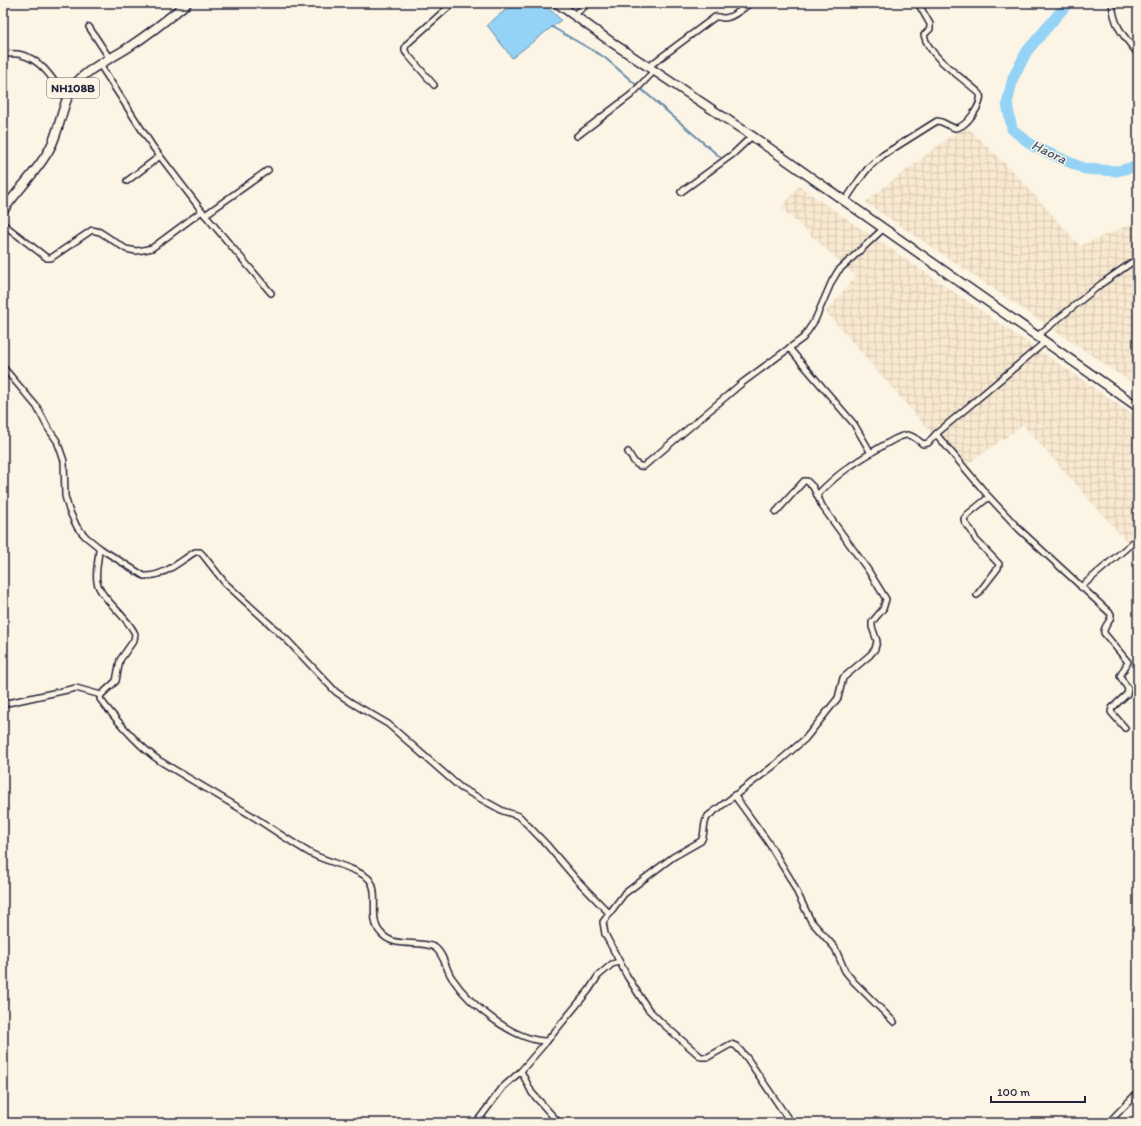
<svg xmlns="http://www.w3.org/2000/svg" width="1141" height="1126" viewBox="0 0 1141 1126" font-family="Itim,sans-serif">
	<style>
		.industrial { fill: url(#industrial-grid) }
		.water { fill: #94d3f5; stroke: #668cab }
		.lines { fill: none; stroke-linecap: round; stroke-linejoin: round }
		.stream { stroke: #668cab; stroke-width: 2 }
		.river { stroke: #94d3f5; stroke-width: 11 }
		.minor-casing { stroke: #22223b; stroke-width: 8 }
		.primary-casing { stroke: #22223b; stroke-width: 11 }
		.trunk-casing { stroke: #22223b; stroke-width: 11 }
		.minor { stroke: #fcf5e5; stroke-width: 5 }
		.primary { stroke: #fcf5e5; stroke-width: 8 }
		.trunk { stroke: #fcf5e5; stroke-width: 8 }
		.labels { text-anchor: middle; dominant-baseline: central; stroke-width: 3; stroke-linejoin: round; paint-order: stroke }
		.shield { fill: #fcf5e5; stroke: #63616e; stroke-width: 1 }
		.shield-label { font-size: 12px; font-weight: bold; fill: #22223b }
		.water-label { font-size: 14px; font-style: italic; fill: #445773; stroke: #fcf5e5 }
	</style>
	<defs>
		<pattern id="industrial-grid" width="8" height="8" patternUnits="userSpaceOnUse"><rect width="8" height="8" fill="#f9e9d1"/><path d="M0 4h8M4 0v8" fill="none" stroke="#d5c8b4"/></pattern>
	</defs>
	<rect width="100%" height="100%" fill="#fcf5e5"/>
	<filter id="ink" filterUnits="userSpaceOnUse"><feTurbulence type="fractalNoise" baseFrequency=".025" numOctaves="2"/><feDisplacementMap in="SourceGraphic" scale="8" xChannelSelector="R" yChannelSelector="G"/><feConvolveMatrix kernelMatrix="1 2 1 2 8 2 1 2 1" color-interpolation-filters="sRGB"/></filter>
	<g filter="url(#ink)">
		<g class="industrial">
			<polygon points="965,125 1010,168 1080,246 1135,222 1138,230 1138,387 865,202"/>
			<polygon points="799,186 1138,418 1138,549 1135,551 1023,425 962,468 826,312 856,276 781,208"/>
		</g>
		<path class="water" d="M514 3C539 3 543 1 561 20L512 58 487 25Z"/>
		<g class="lines">
			<polyline class="stream" points="552,27 604,57 720,157"/>
			<polyline class="river" points="1068,3 1027,51 1013,78 1007,104 1012,129 1033,146 1085,169 1117,171 1138,166"/>
			<g class="minor-casing">
				<g id="minor">
					<path d="M1112 3C1114 27 1124 36 1138 54"/>
					<polyline points="574,15 589,3"/>
					<polyline points="89,27 110,59"/>
					<path d="M3 54C9 54 16 53 22 55 43 60 55 83 67 99"/>
					<polyline points="100,65 153,147 205,215 271,293"/>
					<path d="M648 67 715 17C719 16 720 18 724 18 733 18 744 7 751 3"/>
					<path d="M434 85 408 55C404 51 404 49 407 44L453 3"/>
					<polyline points="1137,108 1138,107"/>
					<polyline points="577,136 631,95 654,71"/>
					<polyline points="127,181 160,156"/>
					<polyline points="681,192 733,154 752,136"/>
					<path d="M845 201 859 180 869 167 883 155 937 121C943 121 949 127 955 128 966 128 983 104 980 94 964 78 929 58 924 35L930 29V24L918 3"/>
					<polyline points="205,215 268,170"/>
					<polyline points="3,224 47,258 51,258 92,230 100,232 126,249 136,251 143,250 152,248 202,211"/>
					<polyline points="1036,337 1101,284 1138,258"/>
					<polyline points="789,348 854,424 871,453"/>
					<path d="M3 367 37 407 48 428 57 441 64 461 65 496 69 510 77 527 86 537 101 549 144 576C163 577 179 562 195 552H200L203 555 225 583 287 640 336 692 352 703 388 724 461 788 503 811 519 816 547 845 576 879 609 913"/>
					<path d="M936 434 989 497 1019 529 1111 614C1112 622 1103 625 1104 633L1128 662 1120 676 1128 689 1127 694 1112 708 1111 712 1125 728"/>
					<path d="M628 452C632 458 636 468 644 466L742 383 803 338 815 320 832 281 838 271 884 228"/>
					<polyline points="776,512 804,481 807,481 813,487 817,495"/>
					<path d="M99 548C99 559 95 570 97 582 100 598 128 617 135 634L134 640 120 660 116 681 101 695 100 699C117 721 137 745 160 761 191 780 223 798 254 817 272 829 291 842 310 853 326 862 355 867 368 878 381 890 368 918 380 932 394 950 418 939 434 947 444 953 446 970 452 978 470 1005 514 1041 547 1041"/>
					<polyline points="1081,587 1138,538"/>
					<polyline points="977,595 998,568 999,564 976,540 971,530 965,523 964,519 968,514 989,497"/>
					<polyline points="3,704 76,688 101,695"/>
					<polyline points="734,795 768,842 791,880 811,921 835,948 845,971 854,982 894,1022"/>
					<polyline points="521,1071 532,1093 559,1123"/>
					<polyline points="476,1123 503,1087 521,1071 547,1041 589,990 598,976 612,964 619,962"/>
					<path d="M791 1123 747 1058 736 1046 731 1044 708 1057H701L662 1023 648 1009 627 976 605 934 603 922 624 894 673 857 701 841C706 833 702 824 708 816L776 764 805 739 838 698 843 678 870 655 875 649 877 641 872 627V622L883 609 886 599 868 570 822 506 817 495C839 472 857 461 884 445 890 442 900 435 907 435 913 435 919 441 923 444L928 443 936 434 1045 342"/>
					<polyline points="1110,1123 1112,1119 1138,1092"/>
				</g>
			</g>
			<g class="primary-casing">
				<polyline id="primary" points="557,3 614,44 752,136 1138,407"/>
			</g>
			<g class="trunk-casing">
				<path id="trunk" d="M3 211C18 189 38 171 50 148 61 128 62 100 76 83 90 67 111 59 129 47 149 34 168 19 187 3"/>
			</g>
			<use href="#minor" class="minor"/>
			<use href="#primary" class="primary"/>
			<use href="#trunk" class="trunk"/>
		</g>
	</g>
	<g class="labels">
		<rect class="shield" x="47" y="78" width="52" height="20" rx="3"/>
		<g class="shield-label">
			<text x="73" y="88">NH108B</text>
		</g>
		<g class="water-label">
			<text transform="translate(1049 152) rotate(26)">Haora</text>
		</g>
	</g>
	<rect width="1141" height="1126" fill="none" stroke="#fcf5e5" stroke-width="16"/>
	<rect x="8" y="8" width="1125" height="1110" fill="none" stroke="#22223b" stroke-width="1.5" filter="url(#ink)"/>
	<path d="M991 1096v6h94v-6" fill="none" stroke="#22223b" stroke-width="2"/>
	<text x="997" y="1096" font-size="12" fill="#22223b" stroke="#fcf5e5" stroke-width="3" paint-order="stroke">100 m</text>
</svg>
